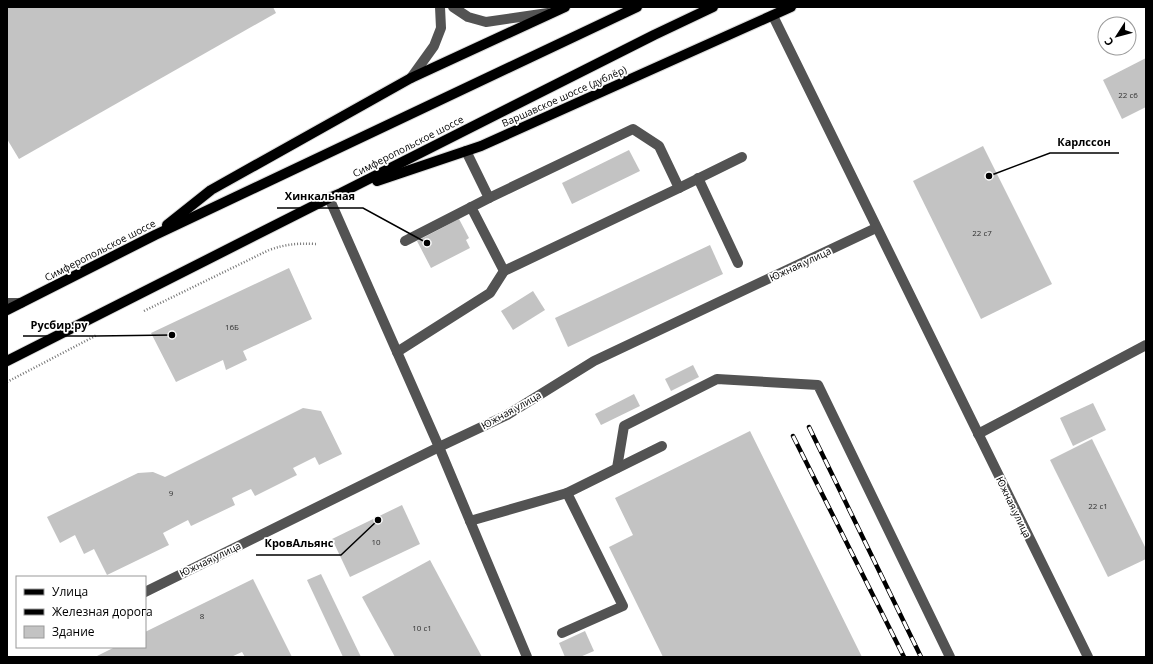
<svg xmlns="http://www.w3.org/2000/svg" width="1153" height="664" viewBox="0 0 1153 664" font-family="'Open Sans',sans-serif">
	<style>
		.building { fill: #c3c3c3 }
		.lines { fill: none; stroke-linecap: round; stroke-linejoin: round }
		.major-casing { stroke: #dbdbdb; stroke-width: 12 }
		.path { stroke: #757575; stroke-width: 2.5; stroke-dasharray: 1 2; stroke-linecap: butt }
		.minor { stroke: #535353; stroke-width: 10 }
		.major { stroke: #000; stroke-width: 10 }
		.rail-casing { stroke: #000; stroke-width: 4.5 }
		.rail { stroke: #fff; stroke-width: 3; stroke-dasharray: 9; stroke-linecap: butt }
		.labels { text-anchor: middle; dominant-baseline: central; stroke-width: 3.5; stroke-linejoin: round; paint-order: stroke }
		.number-label { font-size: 8px; fill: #313131 }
		.street-label { font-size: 10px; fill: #000; stroke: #fff }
		.leader { fill: none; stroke: #000; stroke-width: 1.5 }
		.callout-dot { fill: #000; stroke: #fff; stroke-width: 1.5 }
		.callout-label { font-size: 11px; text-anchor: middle; font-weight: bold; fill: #000; stroke: #fff; stroke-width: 3.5; stroke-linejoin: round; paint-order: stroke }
	</style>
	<rect width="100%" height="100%" fill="#fff"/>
	<g class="building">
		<polygon points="11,7 273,7 276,13 19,159 7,139 7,8"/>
		<polygon points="1146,58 1146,107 1122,119 1103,80"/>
		<polygon points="983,146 1052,284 981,319 913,181"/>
		<polygon points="629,150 640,171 572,204 562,183"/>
		<polygon points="459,219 469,238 466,240 470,248 431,268 417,241"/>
		<polygon points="710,245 723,274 568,347 555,318"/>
		<polygon points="289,268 312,319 243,351 247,360 226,370 223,360 176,382 151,333"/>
		<polygon points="533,291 545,310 513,330 501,311"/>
		<polygon points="693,365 699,377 671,391 665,379"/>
		<polygon points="634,394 640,406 601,425 595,414"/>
		<polygon points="1093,403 1106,430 1073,446 1060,418"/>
		<polygon points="303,408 321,411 342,454 319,465 315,457 293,468 297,475 255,496 251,489 232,498 235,505 191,526 188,520 163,533 169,545 107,575 94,549 84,554 75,535 60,543 47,517 138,473 153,472 165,477"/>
		<polygon points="750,431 862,657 663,657 609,547 633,535 615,498"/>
		<polygon points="1092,439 1146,549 1146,559 1108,577 1050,460"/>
		<polygon points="402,505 420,544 350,577 332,539"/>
		<polygon points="430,560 482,657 395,657 362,597"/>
		<polygon points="321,574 361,657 343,657 307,580"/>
		<polygon points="253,579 292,657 245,657 242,652 231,657 95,657 115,647 145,647 145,632"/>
		<polygon points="585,631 594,651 580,657 565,657 559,643"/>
	</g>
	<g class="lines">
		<g class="major-casing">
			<g id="major">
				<polyline points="377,181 481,146 791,7"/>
				<polyline points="167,225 211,190 411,78 565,7"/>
				<polyline points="7,310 155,235 637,7"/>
				<polyline points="7,361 329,198 341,193 654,35 713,7"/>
			</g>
		</g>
		<g class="path">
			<path d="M144 311 269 250C287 244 297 243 316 244"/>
			<polyline points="7,382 97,335"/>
		</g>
		<g class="minor">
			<polyline points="453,7 468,17 486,22 548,13"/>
			<polyline points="773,16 1088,657"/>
			<polyline points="411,78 434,46 441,28 440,7"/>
			<polyline points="466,151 489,198 633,129 659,146 679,188 504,271 471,207"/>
			<polyline points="698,178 738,263"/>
			<polyline points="679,188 742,157"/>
			<polyline points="329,198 439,447 527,657"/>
			<polyline points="405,241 489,198"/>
			<polyline points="7,303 21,303"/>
			<polyline points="397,352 490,293 504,271"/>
			<polyline points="978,434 1146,345"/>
			<polyline points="617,468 624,426 717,379 818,385 950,657"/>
			<polyline points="567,493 662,446"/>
			<polyline points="470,521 567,493 623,606 562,633"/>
			<polyline points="145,592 439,447 507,415 594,361 876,228"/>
		</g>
		<use href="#major" class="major"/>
		<g class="rail-casing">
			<g id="rail">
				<polyline points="809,427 921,657"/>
				<polyline points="793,436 904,657"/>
			</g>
		</g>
		<use href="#rail" class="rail"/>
	</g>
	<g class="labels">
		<g class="number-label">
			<text x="1128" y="94">22 с6</text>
			<text x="982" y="232">22 с7</text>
			<text x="232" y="326">16Б</text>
			<text x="171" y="492">9</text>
			<text x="1098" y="505">22 с1</text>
			<text x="376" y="541">10</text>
			<text x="202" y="615">8</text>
			<text x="422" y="627">10 с1</text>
		</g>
		<g class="street-label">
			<text transform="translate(564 96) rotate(-24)">Варшавское шоссе (дублёр)</text>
			<text transform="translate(408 146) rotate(-27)">Симферопольское шоссе</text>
			<text transform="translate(100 250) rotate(-27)">Симферопольское шоссе</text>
			<text transform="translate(800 264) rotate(-25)">Южная улица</text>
			<text transform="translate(511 410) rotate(-29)">Южная улица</text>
			<text transform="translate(1014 507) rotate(64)">Южная улица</text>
			<text transform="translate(210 559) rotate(-26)">Южная улица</text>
		</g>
	</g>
	<path class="leader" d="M989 176L1050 153H1119M427 243L363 208H277M172 335L96 336H23M378 520L341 555H256"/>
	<g class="callout-dot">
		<circle cx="989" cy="176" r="4"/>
		<circle cx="427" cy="243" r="4"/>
		<circle cx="172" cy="335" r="4"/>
		<circle cx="378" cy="520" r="4"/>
	</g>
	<g class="callout-label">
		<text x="1084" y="146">Карлссон</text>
		<text x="320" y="200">Хинкальная</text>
		<text x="59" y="329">Русбир.ру</text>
		<text x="299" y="547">КровАльянс</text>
	</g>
	<rect width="1153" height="664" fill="none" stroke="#000000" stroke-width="16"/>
	<rect x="16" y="576" width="130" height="72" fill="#ffffff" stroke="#999999"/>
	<rect x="24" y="589" width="20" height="6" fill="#000000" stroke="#999999"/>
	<text x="52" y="596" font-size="12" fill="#000000">Улица</text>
	<rect x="24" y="609" width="20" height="6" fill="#000000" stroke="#999999"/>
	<text x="52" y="616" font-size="12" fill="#000000">Железная дорога</text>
	<rect x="24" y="626" width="20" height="12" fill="#c3c3c3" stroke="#999999"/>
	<text x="52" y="636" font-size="12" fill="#000000">Здание</text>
	<g transform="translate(1117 36) rotate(234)"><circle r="19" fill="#ffffff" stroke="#999999"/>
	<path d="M0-3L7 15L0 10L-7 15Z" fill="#000000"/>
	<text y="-6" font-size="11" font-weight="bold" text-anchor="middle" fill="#000000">С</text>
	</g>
</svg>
